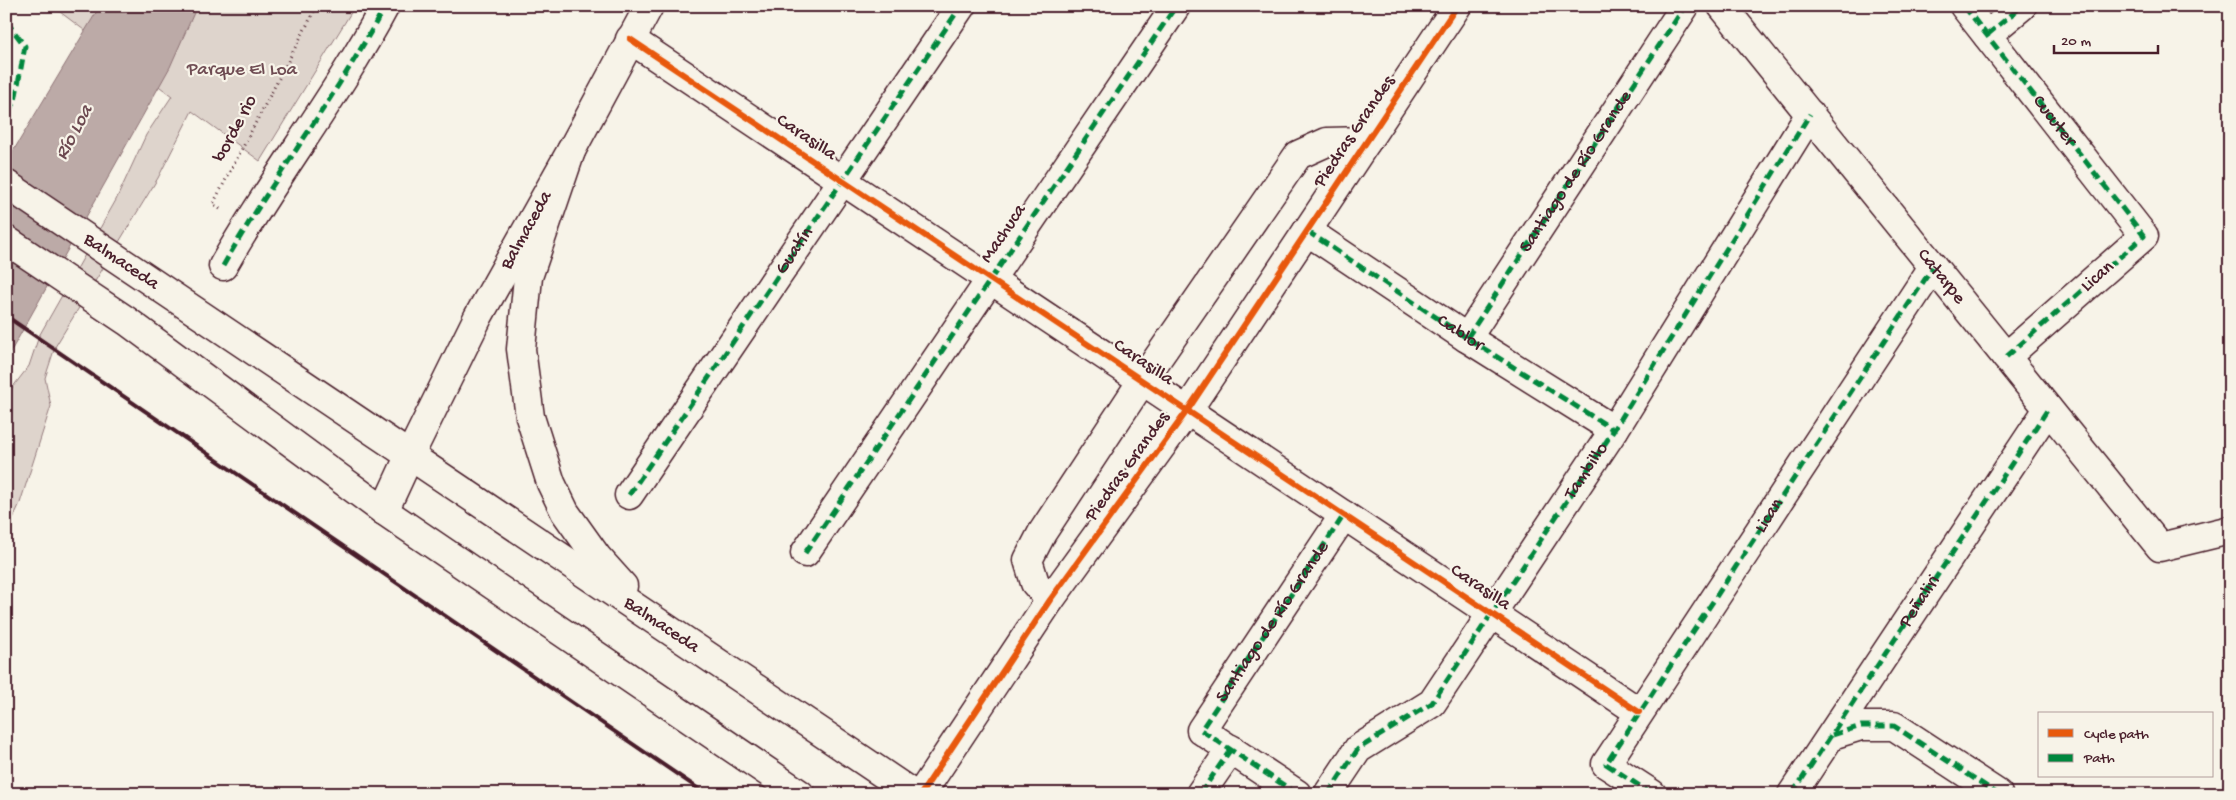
<svg xmlns="http://www.w3.org/2000/svg" width="2236" height="800" viewBox="0 0 2236 800" font-family="'Gochi Hand',sans-serif">
	<style>
		.green { fill: #ded4cc; stroke: #947a7c }
		.water { fill: #bcaaa7; stroke: #8e7275 }
		.lines { fill: none; stroke-linecap: round; stroke-linejoin: round }
		.minor-casing { stroke: #4a1f2b; stroke-width: 31 }
		.secondary-casing { stroke: #4a1f2b; stroke-width: 31 }
		.primary-casing { stroke: #4a1f2b; stroke-width: 31 }
		.path { stroke: #4a1f2b; stroke-width: 3; stroke-dasharray: 1 4; stroke-linecap: butt }
		.minor { stroke: #f7f3e8; stroke-width: 28 }
		.secondary { stroke: #f7f3e8; stroke-width: 28 }
		.primary { stroke: #f7f3e8; stroke-width: 28 }
		.rail { stroke: #4a1f2b; stroke-width: 4 }
		.quiet { stroke: #00873e; stroke-width: 5; stroke-dasharray: 10 5; stroke-linecap: butt }
		.cycleway-casing { stroke: #f7f3e8; stroke-width: 9 }
		.cycleway { stroke: #e8590c; stroke-width: 6 }
		.labels { text-anchor: middle; dominant-baseline: central; stroke-width: 4.5; stroke-linejoin: round; paint-order: stroke }
		.park-label { font-size: 19px; fill: #6f4c53; stroke: #f7f3e8 }
		.street-label { font-size: 19px; fill: #4a1f2b; stroke: #f7f3e8 }
		.water-label { font-size: 20px; font-style: italic; fill: #6c4950; stroke: #f7f3e8 }
	</style>
	<rect width="100%" height="100%" fill="#f7f3e8"/>
	<filter id="ink" filterUnits="userSpaceOnUse"><feTurbulence type="fractalNoise" baseFrequency=".02" numOctaves="2"/><feDisplacementMap in="SourceGraphic" scale="10" xChannelSelector="R" yChannelSelector="G"/><feConvolveMatrix kernelMatrix="1 2 1 2 8 2 1 2 1" color-interpolation-filters="sRGB"/></filter>
	<g filter="url(#ink)">
		<polygon class="green" points="52,6 355,6 260,161 192,111 158,178 55,347 45,378 51,406 20,503 6,534 6,405 12,388 29,366 39,336 116,200 146,135 172,96"/>
		<polygon class="water" points="100,6 197,6 170,67 6,360 6,163"/>
		<g class="lines">
			<g class="minor-casing">
				<g id="minor">
					<path id="s1" d="M1722 6 2160 547 2230 530"/>
					<path id="s2" d="M1964 6 2144 236 2006 357"/>
					<polyline points="1987,35 2022,6"/>
					<polyline points="630,39 1639,712"/>
					<polyline points="1307,231 1467,338 1614,430"/>
					<path d="M223 266C273 178 337 96 385 6"/>
					<path id="s3" d="M1467 338 1685 6"/>
					<path id="s4" d="M629 495 961 6"/>
					<polyline points="805,553 1176,6"/>
					<polyline points="1050,600 1035,583 1028,560 1042,533 1142,381 1298,155 1327,142 1367,141"/>
					<polyline points="1832,735 1861,726 1894,726 1998,794"/>
					<polyline points="921,794 1050,600 1187,411 1457,6"/>
					<polyline points="1200,794 1231,749"/>
					<polyline points="1297,794 1201,730 1344,515"/>
					<path id="s5" d="M1328 794 1358 749 1432 703 1614 430 1810 114"/>
					<polyline points="1652,794 1606,764 1933,267"/>
					<path id="s6" d="M1792 794 2048 409"/>
				</g>
			</g>
			<g class="secondary-casing">
				<g id="secondary">
					<path id="s7" d="M384 511 409 457 478 317 571 151 649 6"/>
				</g>
			</g>
			<g class="primary-casing">
				<g id="primary">
					<polyline points="571,151 528,277 521,349 530,417 551,483 565,512 597,557 623,586"/>
					<path id="s8" d="M6 184C308 389 611 591 913 794"/>
					<polyline points="6,240 127,321 384,511 800,794"/>
				</g>
			</g>
			<polyline class="path" points="220,209 213,204 317,6"/>
			<use href="#minor" class="minor"/>
			<use href="#secondary" class="secondary"/>
			<use href="#primary" class="primary"/>
			<polyline class="rail" points="6,316 706,794"/>
			<g class="quiet">
				<polyline points="1964,6 2144,236 2006,357"/>
				<polyline points="6,21 25,46 15,101 6,115"/>
				<polyline points="1987,35 2022,6"/>
				<polyline points="6,72 6,74"/>
				<path id="s9" d="M1307 231 1467 338 1614 430"/>
				<path d="M223 266C273 178 337 96 385 6"/>
				<polyline points="1467,338 1685,6"/>
				<polyline points="629,495 961,6"/>
				<polyline points="805,553 1176,6"/>
				<polyline points="1832,735 1861,726 1894,726 1998,794"/>
				<polyline points="1200,794 1231,749"/>
				<path id="s10" d="M1297 794 1201 730 1344 515"/>
				<polyline points="1328,794 1358,749 1432,703 1614,430 1810,114"/>
				<path id="s11" d="M1652 794 1606 764 1933 267"/>
				<polyline points="1792,794 2048,409"/>
			</g>
			<g class="cycleway-casing">
				<g id="cycleway">
					<polyline points="630,39 1639,712"/>
					<polyline points="921,794 1050,600 1187,411 1457,6"/>
				</g>
			</g>
			<use href="#cycleway" class="cycleway"/>
		</g>
	</g>
	<g class="labels">
		<g class="park-label">
			<text x="242" y="70">Parque El Loa</text>
		</g>
		<g class="street-label">
			<text stroke="none"><textPath href="#s2" startOffset="146">Cucuter</textPath></text>
			<text transform="translate(236 129) rotate(-62)">borde rio</text>
			<text transform="translate(1355 132) rotate(-56)">Piedras Grandes</text>
			<text transform="translate(806 138) rotate(34)">Carasilla</text>
			<text stroke="none"><textPath href="#s3" startOffset="199">Santiago de Río Grande</textPath></text>
			<text stroke="none"><textPath href="#s7" startOffset="315">Balmaceda</textPath></text>
			<text transform="translate(1004 234) rotate(-56)">Machuca</text>
			<text stroke="none"><textPath href="#s4" startOffset="295">Guatín</textPath></text>
			<text stroke="none"><textPath href="#s8" startOffset="139">Balmaceda</textPath></text>
			<text stroke="none"><textPath href="#s1" startOffset="348">Catarpe</textPath></text>
			<text transform="translate(2098 277) rotate(-41)">Lican</text>
			<text stroke="none"><textPath href="#s9" startOffset="184">Cablor</textPath></text>
			<text transform="translate(1143 363) rotate(34)">Carasilla</text>
			<text transform="translate(1128 467) rotate(-54)">Piedras Grandes</text>
			<text stroke="none"><textPath href="#s5" startOffset="420">Tambillo</textPath></text>
			<text stroke="none"><textPath href="#s11" startOffset="352">Lican</textPath></text>
			<text transform="translate(1480 588) rotate(34)">Carasilla</text>
			<text stroke="none"><textPath href="#s6" startOffset="231">Peñaliri</textPath></text>
			<text stroke="none"><textPath href="#s10" startOffset="245">Santiago de Río Grande</textPath></text>
			<text stroke="none"><textPath href="#s8" startOffset="790">Balmaceda</textPath></text>
		</g>
		<g class="water-label">
			<text transform="translate(75 133) rotate(-62)">Río Loa</text>
		</g>
	</g>
	<rect width="2236" height="800" fill="none" stroke="#f7f3e8" stroke-width="25"/>
	<rect x="12" y="12" width="2211" height="775" fill="none" stroke="#4a1f2b" stroke-width="2" filter="url(#ink)"/>
	<rect x="2038" y="712" width="175" height="65" fill="#f7f3e8" stroke="#b29e9c"/>
	<rect x="2048" y="729" width="25" height="8" fill="#e8590c" stroke="#b29e9c"/>
	<text x="2084" y="738" font-size="15" fill="#4a1f2b">Cycle path</text>
	<rect x="2048" y="754" width="25" height="8" fill="#00873e" stroke="#b29e9c"/>
	<text x="2084" y="762" font-size="15" fill="#4a1f2b">Path</text>
	<path d="M2054 45v8h104v-8" fill="none" stroke="#4a1f2b" stroke-width="2.5"/>
	<text x="2061" y="45" font-size="15" fill="#4a1f2b" stroke="#f7f3e8" stroke-width="4" paint-order="stroke">20 m</text>
</svg>
